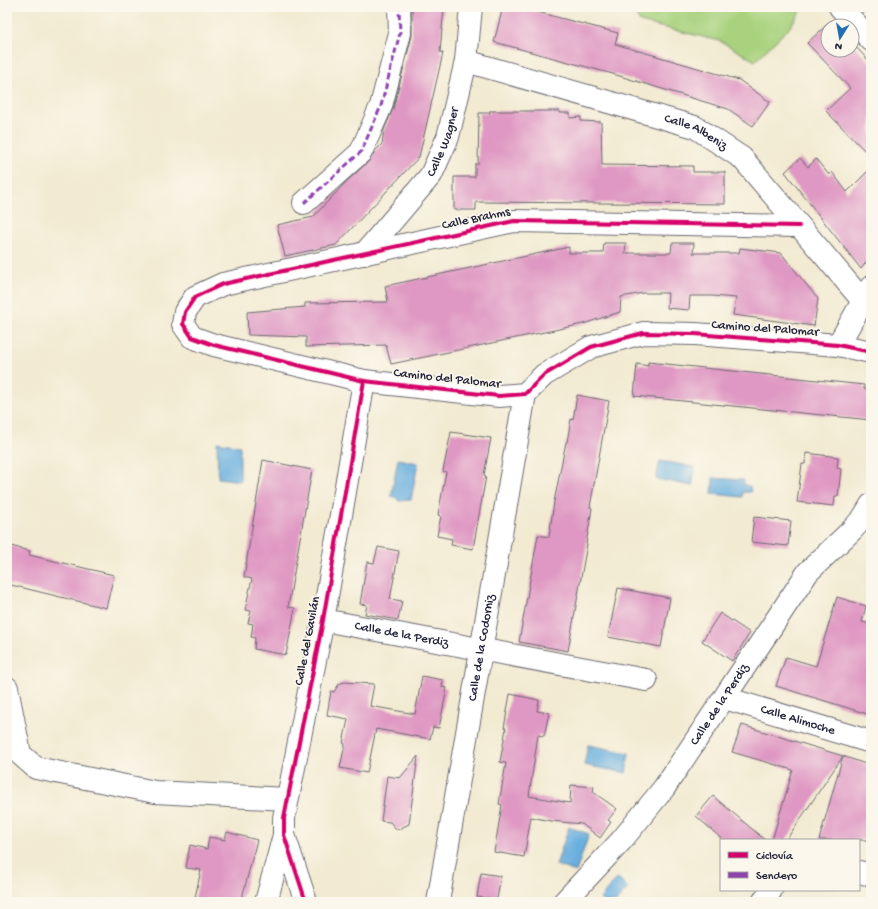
<svg xmlns="http://www.w3.org/2000/svg" width="878" height="909" viewBox="0 0 878 909" font-family="'Gochi Hand',sans-serif">
	<style>
		.green { fill: #a8d27d; stroke: #657a5c }
		.water { fill: #67aede; stroke: #44688c }
		.building { fill: #df98c3 }
		.lines { fill: none; stroke-linecap: round; stroke-linejoin: round }
		.minor-casing { stroke: #6b6870; stroke-width: 24 }
		.minor { stroke: #fff; stroke-width: 22 }
		.quiet { stroke: #8e44ad; stroke-width: 3; stroke-dasharray: 6 3; stroke-linecap: butt }
		.cycleway-casing { stroke: #fbf7ec; stroke-width: 6 }
		.cycleway { stroke: #d6006c; stroke-width: 4 }
		.labels { text-anchor: middle; dominant-baseline: central; stroke-width: 3.5; stroke-linejoin: round; paint-order: stroke }
		.street-label { font-size: 13px; fill: #22223b; stroke: #fbf7ec }
	</style>
	<rect width="100%" height="100%" fill="#fbf7ec"/>
	<filter id="ink" filterUnits="userSpaceOnUse"><feTurbulence type="fractalNoise" baseFrequency=".025" numOctaves="2"/><feDisplacementMap in="SourceGraphic" scale="8" xChannelSelector="R" yChannelSelector="G"/><feConvolveMatrix kernelMatrix="1 2 1 2 8 2 1 2 1" color-interpolation-filters="sRGB"/></filter>
	<filter id="wash" filterUnits="userSpaceOnUse"><feTurbulence type="fractalNoise" baseFrequency=".012" numOctaves="4" result="noise"/><feDisplacementMap in="SourceGraphic" scale="16" xChannelSelector="R" yChannelSelector="G"/><feGaussianBlur stdDeviation="0.9" result="paint"/><feColorMatrix in="noise" values="0 0 0 0 0 0 0 0 0 0 0 0 0 0 0 0 0 1.4 0 .05"/><feComposite in="paint" operator="in"/></filter>
	<g filter="url(#wash)">
		<rect width="100%" height="100%" fill="#f2ead1"/>
		<polygon class="green" points="630,7 798,7 801,10 790,27 755,61 720,41 640,22"/>
		<g class="water">
			<polygon points="217,442 240,446 240,481 218,478"/>
			<polygon points="398,459 418,463 411,500 399,501 395,497 391,496"/>
			<polygon points="660,461 695,467 692,486 656,479"/>
			<polygon points="713,478 744,480 744,485 750,486 751,491 749,492 743,492 742,497 712,494"/>
			<polygon points="588,745 629,753 626,773 584,765"/>
			<polygon points="569,827 589,834 576,872 556,865"/>
			<polygon points="617,878 628,888 616,902 604,902 600,899"/>
		</g>
		<g id="blocks">
			<g class="building">
				<polygon points="412,7 444,7 440,52 443,53 419,157 336,245 285,256 277,225 313,217 346,182 369,161 375,151 382,144 384,130 393,109 412,36"/>
				<polygon points="503,7 518,7 618,33 615,44 739,80 770,102 753,126 728,109 613,74 494,42"/>
				<polygon points="831,21 836,26 828,26 828,50 852,50 852,43 871,63 871,157 826,111 850,88 807,43"/>
				<polygon points="489,111 560,111 560,113 570,113 570,118 581,117 581,121 601,122 602,165 693,166 693,172 725,172 725,204 476,202 476,210 454,210 454,177 475,177 475,164 478,164 479,113 490,113"/>
				<polygon points="800,158 808,167 816,159 829,175 832,172 847,192 871,168 871,256 861,269 785,172"/>
				<polygon points="604,243 626,243 625,253 671,253 672,243 694,243 693,253 739,253 740,248 781,253 818,299 814,326 733,315 736,298 712,296 690,296 689,310 667,308 668,293 643,293 621,297 620,312 583,324 391,364 386,345 306,347 306,337 248,335 247,312 305,307 305,303 388,302 385,286 569,247 569,253 603,253"/>
				<polygon points="648,362 864,385 864,389 871,390 871,420 634,396 637,364 648,366"/>
				<polygon points="577,395 609,401 590,507 592,508 586,544 587,544 568,651 519,642 538,535 549,537 554,502 566,442 567,442 571,419 573,420"/>
				<polygon points="451,432 491,438 484,475 486,476 473,549 451,545 452,539 437,536 441,516 438,515 446,472 443,471"/>
				<polygon points="806,453 838,457 837,468 841,469 838,496 835,496 834,506 797,502 802,464 805,464"/>
				<polygon points="263,460 312,470 288,607 295,608 286,655 254,649 255,638 251,637 253,624 248,623 251,611 245,610 252,579 244,577"/>
				<polygon points="754,517 791,521 788,546 751,542"/>
				<polygon points="7,545 30,551 29,555 114,575 106,608 7,584"/>
				<polygon points="378,547 399,551 390,599 402,601 398,620 365,614 367,605 360,604 367,562 374,563"/>
				<polygon points="618,588 670,598 661,647 608,637"/>
				<polygon points="837,597 866,606 862,622 871,624 871,715 776,686 786,657 816,666"/>
				<polygon points="720,613 750,633 732,661 702,641"/>
				<polygon points="422,676 443,680 442,687 447,688 439,728 433,727 430,739 376,729 367,773 340,768 345,744 343,743 348,719 327,715 331,691 334,692 339,684 344,682 374,684 370,706 415,714"/>
				<polygon points="510,694 539,700 537,711 549,713 544,736 538,735 529,796 570,803 571,785 594,787 593,792 617,809 608,820 611,822 600,838 582,824 551,821 531,817 524,857 494,852 502,805 499,804 506,763 500,762 506,728 504,728"/>
				<polygon points="742,725 843,756 786,840 772,840 793,770 732,752"/>
				<polygon points="418,756 409,824 397,830 390,822 381,821 387,776 400,778"/>
				<polygon points="843,756 871,766 871,840 819,840"/>
				<polygon points="713,796 765,840 723,840 696,816"/>
				<polygon points="227,832 257,840 241,902 194,902 201,870 186,868 190,845 207,849 209,837 225,840"/>
				<polygon points="481,873 501,876 497,899 477,897"/>
			</g>
		</g>
	</g>
	<g filter="url(#ink)">
		<use href="#blocks" fill-opacity="0" stroke="#6b6870" stroke-width="1"/>
		<g class="lines">
			<g class="minor-casing">
				<g id="minor">
					<polyline points="840,7 871,40"/>
					<path id="s1" d="M466 61 695 127 742 158 863 301"/>
					<polyline points="304,203 361,152 381,106 400,33 399,7"/>
					<polyline points="799,226 514,221 223,284 195,297 185,312 183,324 192,337 214,345 364,381 499,396 525,394 544,375 591,347 643,333 695,334 838,345 871,352"/>
					<path id="s2" d="M364 254 431 175 448 137 466 61 471 7"/>
					<polyline points="838,345 871,287"/>
					<path id="s3" d="M323 620 646 680"/>
					<polyline points="7,688 20,754 36,768 155,792 287,799"/>
					<path id="s4" d="M725 698 871 742"/>
					<polyline points="859,872 871,875"/>
					<polyline points="266,902 284,835"/>
					<polyline points="306,902 284,835 284,818 323,620 364,381"/>
					<path id="s5" d="M438 902 525 394"/>
					<path id="s6" d="M564 902 621 841 664 788 808 572 852 530 863 518 871 505"/>
					<polyline points="763,902 771,890"/>
				</g>
			</g>
			<use href="#minor" class="minor"/>
			<polyline class="quiet" points="304,203 361,152 381,106 400,33 399,7"/>
			<g class="cycleway-casing">
				<g id="cycleway">
					<polyline points="799,226 514,221 223,284 195,297 185,312 183,324 192,337 214,345 364,381 499,396 525,394 544,375 591,347 643,333 695,334 838,345 871,352"/>
					<polyline points="306,902 284,835 284,818 323,620 364,381"/>
				</g>
			</g>
			<use href="#cycleway" class="cycleway"/>
		</g>
	</g>
	<g class="labels">
		<g class="street-label">
			<text stroke="none"><textPath href="#s1" startOffset="241">Calle Albeniz</textPath></text>
			<text stroke="none"><textPath href="#s2" startOffset="139">Calle Wagner</textPath></text>
			<text transform="translate(476 219) rotate(-12)">Calle Brahms</text>
			<text transform="translate(765 329) rotate(4)">Camino del Palomar</text>
			<text transform="translate(447 379) rotate(6)">Camino del Palomar</text>
			<text stroke="none"><textPath href="#s3" startOffset="80">Calle de la Perdiz</textPath></text>
			<text transform="translate(308 641) rotate(-79)">Calle del Gavilán</text>
			<text stroke="none"><textPath href="#s5" startOffset="258">Calle de la Codorniz</textPath></text>
			<text stroke="none"><textPath href="#s6" startOffset="252">Calle de la Perdiz</textPath></text>
			<text stroke="none"><textPath href="#s4" startOffset="76">Calle Alimoche</textPath></text>
		</g>
	</g>
	<rect width="878" height="909" fill="none" stroke="#fbf7ec" stroke-width="24"/>
	<rect x="720" y="839" width="140" height="52" fill="#fbf7ec" stroke="#a4a2a5"/>
	<rect x="728" y="852" width="20" height="6" fill="#d6006c" stroke="#a4a2a5"/>
	<text x="756" y="859" font-size="12" fill="#22223b">Ciclovía</text>
	<rect x="728" y="872" width="20" height="6" fill="#8e44ad" stroke="#a4a2a5"/>
	<text x="756" y="879" font-size="12" fill="#22223b">Sendero</text>
	<g transform="translate(840 38) rotate(191)"><circle r="19" fill="#fbf7ec" stroke="#a4a2a5"/>
	<path d="M0-3L7 15L0 10L-7 15Z" fill="#1f6fb2"/>
	<text y="-6" font-size="11" font-weight="bold" text-anchor="middle" fill="#22223b">N</text>
	</g>
</svg>
